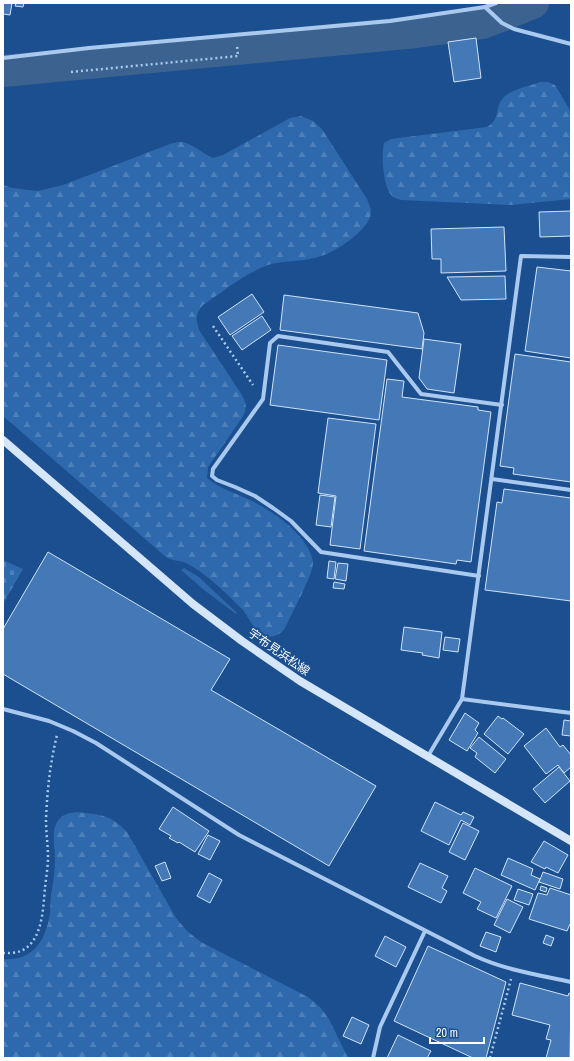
<svg xmlns="http://www.w3.org/2000/svg" width="574" height="1061" viewBox="0 0 574 1061" font-family="'Archivo Narrow','Noto Sans JP',sans-serif">
	<style>
		.grass { fill: #2e69ad }
		.forest { fill: url(#forest-firs) }
		.cemetery { fill: url(#cemetery-stones) }
		.lines { fill: none; stroke-linecap: round; stroke-linejoin: round }
		.river { stroke: #3c6290; stroke-width: 32 }
		.building { fill: #4478b7; stroke: #cfe3fa }
		.path { stroke: #a9c9ee; stroke-width: 2.5; stroke-dasharray: 2 3; stroke-linecap: butt }
		.street { stroke: #a9c9ee; stroke-width: 4 }
		.secondary { stroke: #d6e6fa; stroke-width: 8 }
		.labels { text-anchor: middle; dominant-baseline: central; stroke-width: 4; stroke-linejoin: round; paint-order: stroke }
		.street-label { font-size: 12px; fill: #fff; stroke: #1b4f8f }
	</style>
	<defs>
		<pattern id="forest-firs" width="22" height="20" patternUnits="userSpaceOnUse"><rect width="22" height="20" fill="#2e69ad"/><path d="M5 1l3.5 6h-7zM16 11l3.5 6h-7z" fill="#4d80b9"/></pattern>
		<pattern id="cemetery-stones" width="16" height="16" patternUnits="userSpaceOnUse"><rect width="16" height="16" fill="#2e69ad"/><path d="M2 7V4a2 2 0 0 1 4 0v3zM10 15v-3a2 2 0 0 1 4 0v3z" fill="#4d80b9"/></pattern>
	</defs>
	<rect width="100%" height="100%" fill="#1b4f8f"/>
	<polygon class="grass" points="184,568 199,577 237,613 236,614 204,590 181,570"/>
	<g class="forest">
		<path d="M540 82H548L555 85 571 112V199L511 205 401 200C398 199 394 198 392 196 383 187 381 156 384 143L391 139 487 127C501 119 494 109 503 98 509 90 530 86 540 82Z"/>
		<path d="M301 116 313 121 322 129 367 199C368 203 371 207 371 211 372 228 338 250 324 255 305 263 284 259 265 266 243 275 222 292 203 305 195 314 196 320 199 330L242 395C247 404 247 409 242 418L208 467 207 478C219 488 235 493 250 500 271 510 311 537 313 563 313 575 290 617 284 630 278 635 272 639 264 635 253 630 250 619 243 610 227 594 206 573 186 563 179 560 172 561 166 557L3 416V185L12 188 38 191 63 185 170 144C173 143 177 142 180 142 191 142 203 154 213 158L223 155 290 118Z"/>
		<path d="M77 812C101 815 110 814 127 832L176 918 187 931 201 942 308 997 320 1007 329 1019 348 1058H3V959C28 961 42 947 48 923 51 914 50 904 51 895 53 883 55 871 55 859 55 848 51 832 57 822 62 814 69 813 77 812Z"/>
	</g>
	<polygon class="cemetery" points="3,560 23,569 3,604"/>
	<g class="lines">
		<polyline class="river" points="3,71 417,32 483,23 533,3"/>
	</g>
	<g class="building">
		<polygon points="3,3 12,3 10,15 3,14"/>
		<polygon points="16,3 24,3 23,7 15,6"/>
		<polygon points="476,38 481,78 454,82 448,42"/>
		<polygon points="571,211 571,236 540,237 539,212"/>
		<polygon points="504,227 506,271 441,273 441,259 432,259 431,229"/>
		<polygon points="537,267 571,271 571,358 525,351"/>
		<polygon points="505,276 506,299 461,300 447,277"/>
		<polygon points="252,294 264,312 230,335 218,317"/>
		<polygon points="284,295 418,313 424,333 422,349 280,330"/>
		<polygon points="262,316 271,330 242,350 232,336"/>
		<polygon points="424,339 461,344 454,393 427,389 419,378"/>
		<polygon points="278,345 387,360 379,420 270,405"/>
		<polygon points="515,354 571,362 571,482 513,474 514,468 500,466"/>
		<polygon points="387,379 404,381 402,397 478,407 478,410 491,412 471,562 457,560 456,564 364,551"/>
		<polygon points="328,418 376,424 360,549 330,545 336,496 318,493"/>
		<polygon points="504,489 571,498 571,601 485,590 497,502 502,503"/>
		<polygon points="320,495 335,497 331,527 316,525"/>
		<polygon points="48,552 230,659 211,690 376,786 329,866 3,674 3,629"/>
		<polygon points="329,561 336,562 334,579 327,578"/>
		<polygon points="338,563 348,564 346,581 335,579"/>
		<polygon points="334,582 345,584 344,589 333,588"/>
		<polygon points="404,627 442,632 439,658 422,655 423,653 401,650"/>
		<polygon points="445,637 460,639 458,652 443,650"/>
		<polygon points="465,713 479,723 475,730 478,733 467,751 449,740"/>
		<polygon points="498,716 502,719 503,718 524,734 508,754 484,734"/>
		<polygon points="564,720 571,721 571,736 562,735"/>
		<polygon points="546,728 560,747 563,745 571,755 571,767 564,773 558,765 546,774 524,746"/>
		<polygon points="479,737 506,759 495,773 475,757 477,753 470,748"/>
		<polygon points="559,767 570,781 545,803 533,789"/>
		<polygon points="435,802 461,815 463,812 474,817 470,825 461,820 449,845 421,831"/>
		<polygon points="173,807 209,831 195,852 179,842 178,843 169,838 171,836 159,829"/>
		<polygon points="463,823 479,831 465,860 449,852"/>
		<polygon points="208,835 220,841 210,860 198,854"/>
		<polygon points="544,841 568,855 558,873 546,867 545,869 531,862"/>
		<polygon points="508,858 533,869 531,875 540,879 535,890 501,875"/>
		<polygon points="165,862 171,878 162,881 155,866"/>
		<polygon points="420,863 448,876 442,888 447,891 441,903 408,887"/>
		<polygon points="475,868 512,886 496,918 477,909 481,902 463,893"/>
		<polygon points="543,872 563,879 560,889 539,882"/>
		<polygon points="209,873 222,880 210,903 197,896"/>
		<polygon points="541,886 547,888 546,892 540,890"/>
		<polygon points="550,888 571,895 571,924 570,924 567,931 529,919 538,893 547,895"/>
		<polygon points="518,889 533,894 529,905 514,900"/>
		<polygon points="507,899 523,907 510,933 494,925"/>
		<polygon points="486,932 501,937 496,952 480,946"/>
		<polygon points="546,935 554,938 551,946 543,943"/>
		<polygon points="385,936 406,947 396,967 375,956"/>
		<polygon points="428,946 506,982 486,1058 473,1058 394,1021"/>
		<polygon points="520,983 568,996 569,993 571,994 570,1058 546,1058 551,1040 546,1039 550,1025 512,1015"/>
		<polygon points="352,1017 369,1025 361,1044 343,1036"/>
		<polygon points="398,1035 431,1051 427,1058 387,1058"/>
	</g>
	<g class="lines">
		<g class="path">
			<polyline points="71,72 238,56 237,45"/>
			<polyline points="213,326 253,385"/>
			<path d="M3 953C9 953 16 953 21 951 43 941 43 908 45 888 46 878 48 867 48 857 48 845 46 833 46 820 47 791 50 764 57 735"/>
			<polyline points="490,1058 511,979"/>
		</g>
		<g class="street">
			<polyline points="485,7 502,23 514,29 571,44"/>
			<polyline points="3,58 89,48 390,21 485,7 496,3"/>
			<polyline points="492,479 571,490"/>
			<polyline points="479,576 321,552 291,521 273,508 255,496 235,487 217,480 212,476 213,469 263,399 270,343 278,336 388,352 421,394 502,405"/>
			<polyline points="462,699 571,713"/>
			<path d="M3 709 49 721 73 731 96 743 239 835 475 956C505 970 539 975 571 982"/>
			<polyline points="428,756 462,699 521,256 571,257"/>
			<polyline points="373,1058 380,1027 425,931"/>
		</g>
		<polyline class="secondary" points="3,440 193,604 242,641 300,681 571,841"/>
	</g>
	<g class="labels">
		<g class="street-label">
			<text transform="translate(279 652) rotate(35)">宇布見浜松線</text>
		</g>
	</g>
	<rect width="574" height="1061" fill="none" stroke="#ffffff" stroke-width="8"/>
	<path d="M430 1037v6h54v-6" fill="none" stroke="#ffffff" stroke-width="2"/>
	<text x="436" y="1037" font-size="12" fill="#ffffff" stroke="#1b4f8f" stroke-width="3" paint-order="stroke">20 m</text>
</svg>
